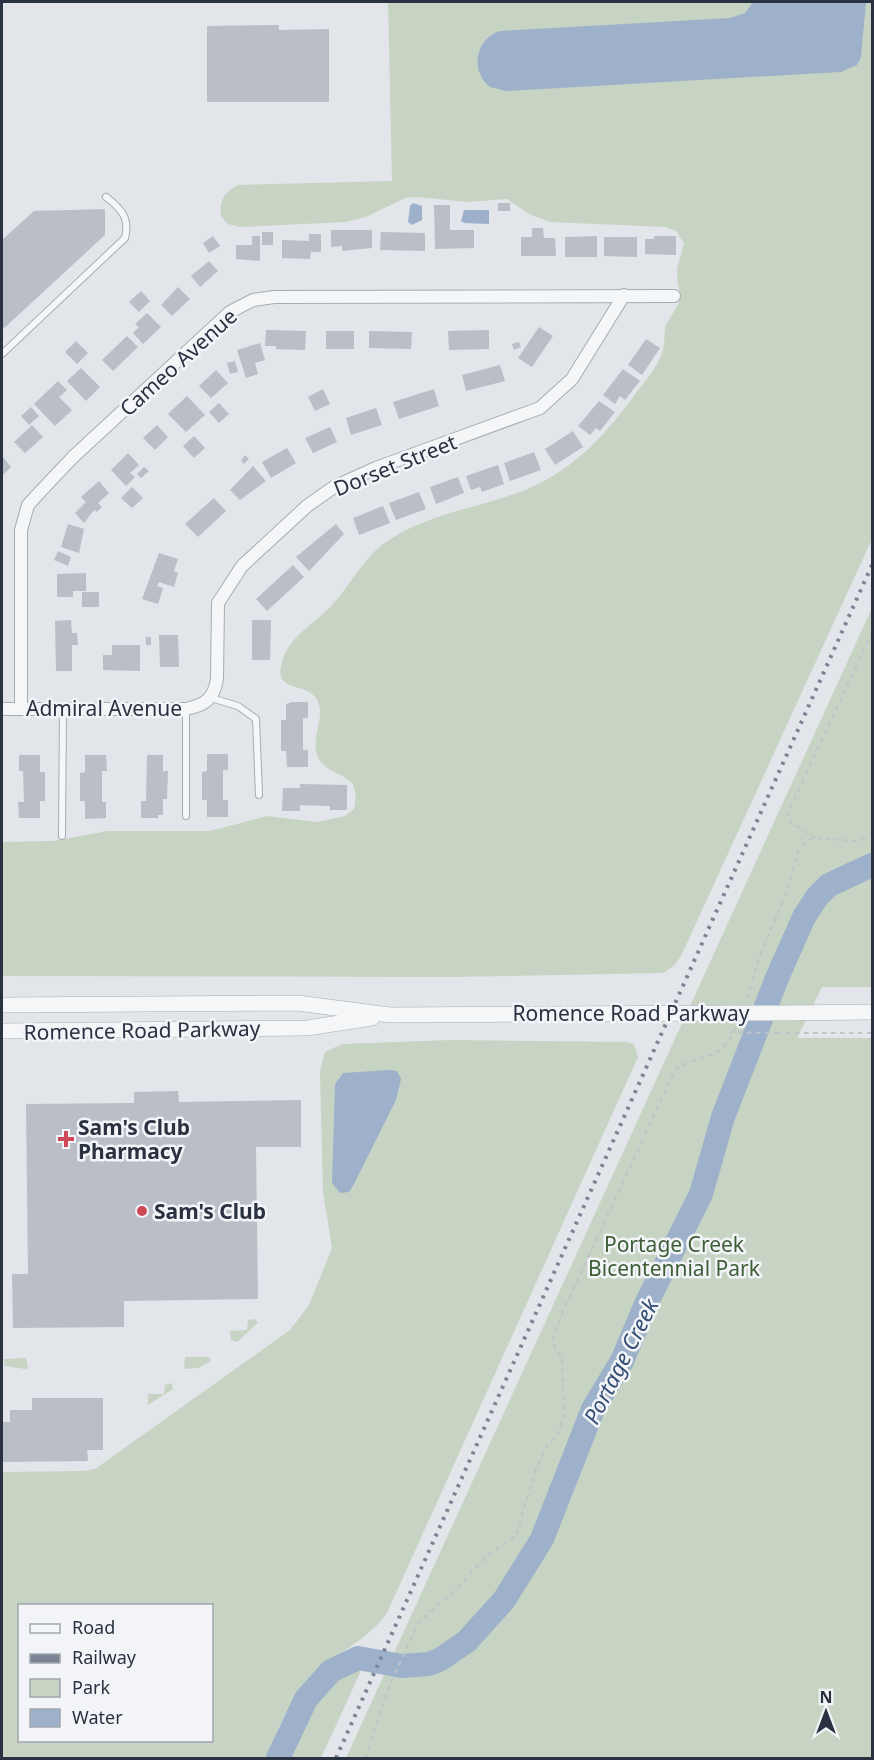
<svg xmlns="http://www.w3.org/2000/svg" width="874" height="1760" viewBox="0 0 874 1760" font-family="'Noto Sans',sans-serif">
	<style>
		.green { fill: #c7d4c3; fill-rule: evenodd }
		.water { fill: #9db1ca }
		.lines { fill: none; stroke-linecap: round; stroke-linejoin: round }
		.river { stroke: #9db1ca; stroke-width: 24 }
		.building { fill: #b9bec7 }
		.service-casing { stroke: #a7acb4; stroke-width: 8 }
		.minor-casing { stroke: #a7acb4; stroke-width: 14 }
		.tertiary-casing { stroke: #a7acb4; stroke-width: 16 }
		.path { stroke: #c0c3c9; stroke-width: 2; stroke-dasharray: 4.5 4.5; stroke-linecap: butt }
		.service { stroke: #f5f6f8; stroke-width: 6 }
		.minor { stroke: #f5f6f8; stroke-width: 12 }
		.tertiary { stroke: #f5f6f8; stroke-width: 15 }
		.rail { stroke: #7b8494; stroke-width: 4; stroke-dasharray: 3 6; stroke-linecap: butt }
		.tertiary-bridge-casing { stroke: #a7acb4; stroke-width: 16; stroke-linecap: butt }
		.path-bridge { stroke: #c0c3c9; stroke-width: 2; stroke-dasharray: 4.5 4.5; stroke-linecap: butt }
		.tertiary-bridge { stroke: #f5f6f8; stroke-width: 15 }
		.poi-dot { fill: #cd4958; stroke: #f2f4f7; stroke-width: 2 }
		.labels { text-anchor: middle; dominant-baseline: central; stroke-width: 5; stroke-linejoin: round; paint-order: stroke }
		.street-label { font-size: 21px; fill: #2a3242; stroke: #f2f4f7 }
		.poi-label { font-size: 21px; font-weight: bold; fill: #2a3242; stroke: #f2f4f7; text-anchor: start }
		.park-label { font-size: 21px; fill: #3d5e37; stroke: #f2f4f7 }
		.water-label { font-size: 22px; font-style: italic; fill: #344f76; stroke: #f2f4f7 }
	</style>
	<rect width="100%" height="100%" fill="#e2e5ea"/>
	<g class="green">
		<path d="M388 2H872V539L682 954 675 965 663 973 452 977 2 976V842L53 841 108 831H210L267 816 317 822 345 816 354 809C363 769 332 781 319 759 308 740 328 715 316 698 304 681 269 694 284 656 292 635 318 621 333 604 350 585 362 561 382 545 420 516 472 509 517 493 569 475 605 436 636 393 645 381 655 370 661 356 666 345 663 335 666 325 670 317 677 309 679 301 681 292 677 283 677 274 677 263 682 254 684 243L676 231 666 227 550 222 529 214 507 199 468 202 417 197 405 198 366 217 346 222 240 227 228 224 221 216C219 200 224 193 238 185L392 181Z"/>
		<polygon points="872,608 872,987 822,987 797,1038 872,1038 872,1758 346,1758"/>
		<path d="M452 1040 627 1042 634 1044 638 1057 387 1613C370 1637 346 1648 323 1666 294 1689 280 1724 266 1758H2V1472L84 1471 95 1469 290 1330 309 1305 332 1248 323 1192 320 1071 325 1052 342 1044ZM20 1606H212V1740H20Z"/>
		<polygon points="255,1319 258,1323 237,1342 231,1340 230,1331 247,1330 248,1320"/>
		<polygon points="185,1357 209,1357 211,1361 198,1368 184,1369"/>
		<polygon points="26,1358 28,1367 26,1369 4,1366 4,1359"/>
		<polygon points="172,1383 173,1389 148,1405 148,1394 164,1394 165,1385"/>
		<path d="M358 1665 361 1669 360 1673 321 1758H287C299 1728 322 1671 358 1665Z"/>
	</g>
	<g class="water">
		<path d="M753 2H866L861 57 857 65 841 72 506 91 490 87C469 71 476 38 500 31L730 18 745 13Z"/>
		<polygon points="413,203 422,206 422,220 412,225 408,222 410,206"/>
		<polygon points="464,210 489,210 489,224 464,223 461,221"/>
		<polygon points="389,1070 397,1071 401,1079 396,1100 354,1184 349,1192 340,1193 332,1183 335,1084 343,1073"/>
	</g>
	<g class="lines">
		<polyline class="river" points="278,1758 306,1699 331,1671 358,1658 402,1666 429,1664 441,1659 467,1641 504,1600 542,1539 593,1409 622,1361 646,1304 701,1194 723,1117 777,978 804,917 817,897 829,885 872,865"/>
	</g>
	<g class="building">
		<polygon points="279,25 279,30 329,29 329,102 207,102 207,26"/>
		<rect x="498" y="203" width="12" height="8"/>
		<polygon points="434,205 450,205 450,230 474,230 474,248 435,249"/>
		<polygon points="105,209 105,235 2,330 2,240 34,211"/>
		<polygon points="532,228 543,228 544,238 555,238 556,256 521,256 521,237 532,237"/>
		<polygon points="331,230 372,230 372,248 342,251 342,246 331,247"/>
		<rect x="262" y="232" width="11" height="13"/>
		<polygon points="381,232 425,233 425,251 380,250"/>
		<polygon points="309,234 321,234 321,252 311,252 310,259 282,258 282,240 309,241"/>
		<polygon points="213,236 220,246 209,253 203,243"/>
		<polygon points="252,236 260,236 260,261 236,259 236,245 252,245"/>
		<polygon points="597,236 597,257 565,257 565,237"/>
		<polygon points="654,236 676,236 676,255 645,254 645,239 654,239"/>
		<polygon points="604,237 637,237 637,257 604,256"/>
		<polygon points="209,261 218,271 200,287 191,276"/>
		<polygon points="178,287 190,299 172,316 161,305"/>
		<polygon points="141,291 150,301 139,312 129,302"/>
		<polygon points="147,313 161,327 143,344 133,333 139,327 135,324"/>
		<polygon points="539,327 553,336 532,367 518,358"/>
		<polygon points="266,330 306,331 305,350 276,349 276,346 265,346"/>
		<polygon points="489,330 489,349 449,350 448,331"/>
		<rect x="326" y="331" width="28" height="18"/>
		<polygon points="369,331 412,332 411,349 369,348"/>
		<polygon points="127,336 138,347 113,371 102,360"/>
		<polygon points="646,339 660,348 642,375 628,365"/>
		<polygon points="76,341 88,353 77,364 65,352"/>
		<polygon points="519,342 521,347 514,350 512,344"/>
		<polygon points="260,343 265,360 255,363 258,374 246,378 237,350"/>
		<polygon points="235,361 238,372 230,374 227,363"/>
		<polygon points="500,365 505,381 466,391 462,375"/>
		<polygon points="81,368 100,387 86,401 67,381"/>
		<polygon points="623,369 640,381 625,400 620,396 615,404 603,395"/>
		<polygon points="216,370 228,383 211,398 199,386"/>
		<polygon points="58,381 67,390 59,397 72,410 55,426 34,404"/>
		<polygon points="323,389 330,404 315,411 308,397"/>
		<polygon points="434,389 439,406 399,419 393,402"/>
		<polygon points="187,396 205,415 186,432 168,414"/>
		<polygon points="599,401 615,412 600,431 596,428 590,435 578,426"/>
		<polygon points="219,403 229,414 219,423 209,412"/>
		<polygon points="31,407 39,416 29,425 21,416"/>
		<polygon points="376,408 382,425 351,435 346,418"/>
		<polygon points="32,425 43,437 25,453 14,442"/>
		<polygon points="157,425 168,437 155,450 143,438"/>
		<polygon points="330,427 337,442 313,453 305,438"/>
		<polygon points="573,431 583,447 555,465 545,449"/>
		<polygon points="194,436 205,448 194,458 183,446"/>
		<polygon points="287,448 296,463 271,478 262,462"/>
		<polygon points="534,452 541,470 510,481 504,463"/>
		<polygon points="128,453 139,465 130,473 135,477 126,486 111,470"/>
		<polygon points="245,455 249,459 244,464 241,460"/>
		<polygon points="2,456 11,467 2,476"/>
		<polygon points="498,465 504,484 482,492 480,487 471,490 466,476"/>
		<polygon points="253,466 266,481 240,500 230,490"/>
		<polygon points="144,467 149,471 141,478 137,474"/>
		<polygon points="458,477 464,493 436,504 430,487"/>
		<polygon points="99,481 109,493 98,503 102,507 97,512 94,510 84,523 75,513 86,502 81,497"/>
		<polygon points="132,487 143,498 132,508 121,498"/>
		<polygon points="419,492 426,509 396,520 389,503"/>
		<polygon points="214,498 226,511 198,537 185,524"/>
		<polygon points="383,506 390,523 359,535 353,518"/>
		<polygon points="68,524 84,529 79,553 61,547"/>
		<polygon points="336,524 344,534 309,571 296,557"/>
		<polygon points="58,551 71,557 68,566 54,560"/>
		<polygon points="159,553 178,559 174,571 178,573 174,587 159,582 157,586 163,588 158,604 142,599"/>
		<polygon points="293,565 304,577 267,611 256,599"/>
		<polygon points="86,573 86,591 73,591 73,597 57,597 57,574"/>
		<rect x="82" y="592" width="17" height="15"/>
		<polygon points="71,620 72,633 77,633 78,645 72,645 72,671 56,671 55,621"/>
		<polygon points="252,620 271,620 270,660 252,660"/>
		<polygon points="159,635 178,635 179,667 160,667"/>
		<rect x="146" y="637" width="5" height="8"/>
		<polygon points="112,645 140,645 140,671 103,670 103,655 112,655"/>
		<polygon points="292,702 308,702 308,718 303,718 303,750 308,750 308,767 287,767 286,751 281,751 281,720 286,720 286,704"/>
		<polygon points="207,754 228,754 228,770 223,770 223,800 228,800 228,817 207,817 207,800 202,800 202,772 207,771"/>
		<polygon points="19,755 40,755 40,772 45,772 45,801 40,801 40,818 19,818 18,802 24,802 23,771 19,771"/>
		<polygon points="85,755 106,755 107,771 102,771 102,802 106,802 106,818 85,819 85,801 80,801 80,773 85,772"/>
		<polygon points="147,755 163,755 163,771 168,771 167,799 163,799 163,815 158,815 158,818 141,818 141,801 146,801"/>
		<polygon points="300,784 347,785 347,810 330,810 330,806 300,805 300,811 282,811 283,788 300,788"/>
		<polygon points="178,1091 179,1102 301,1100 301,1147 256,1147 258,1299 124,1301 124,1327 13,1328 12,1274 28,1274 26,1104 134,1103 134,1092"/>
		<polygon points="32,1398 103,1398 103,1450 87,1450 88,1461 2,1462 2,1422 10,1422 10,1410 32,1410"/>
	</g>
	<g class="lines">
		<g class="service-casing">
			<g id="service">
				<path d="M2 354 125 238C130 219 122 209 106 197"/>
				<polyline points="211,698 238,706 256,719 259,795"/>
				<polyline points="186,816 186,709"/>
				<polyline points="62,836 63,709"/>
			</g>
		</g>
		<g class="minor-casing">
			<g id="minor">
				<path d="M2 709H186C205 705 214 699 217 679L218 603 242 566 307 506 334 487 376 468 540 408 572 379 624 295"/>
				<polyline points="21,709 21,530 28,505 39,493 73,457 230,312 253,300 274,297 674,296"/>
			</g>
		</g>
		<g class="tertiary-casing">
			<g id="tertiary">
				<polyline points="2,1005 297,1003 390,1015 735,1013"/>
				<polyline points="785,1013 872,1012"/>
				<polyline points="2,1031 307,1028 372,1018"/>
			</g>
		</g>
		<g class="path">
			<polyline points="815,838 791,822 787,815 872,632"/>
			<polyline points="747,998 758,960 788,889 798,851 808,840 815,838 858,841 872,835"/>
			<polyline points="777,1033 872,1033"/>
			<path d="M365 1758 388 1689 418 1623 453 1592 487 1556 516 1535 535 1472 546 1447 558 1434 564 1416 562 1357 552 1342 564 1309 675 1070C703 1051 721 1064 736 1026"/>
		</g>
		<use href="#service" class="service"/>
		<use href="#minor" class="minor"/>
		<use href="#tertiary" class="tertiary"/>
		<polyline class="rail" points="336,1758 872,565"/>
		<g class="tertiary-bridge-casing">
			<polyline id="tertiary-bridge" points="735,1013 785,1013"/>
		</g>
		<polyline class="path-bridge" points="729,1032 777,1033"/>
		<use href="#tertiary-bridge" class="tertiary-bridge"/>
	</g>
	<g class="poi-dot">
		<path d="M63 1130h6v6h6v6h-6v6h-6v-6h-6v-6h6z"/>
		<circle cx="142" cy="1211" r="6"/>
	</g>
	<g class="labels">
		<g class="street-label">
			<text transform="translate(178 362) rotate(-42)">Cameo Avenue</text>
			<text transform="translate(395 465) rotate(-22)">Dorset Street</text>
			<text x="104" y="708">Admiral Avenue</text>
			<text x="631" y="1013">Romence Road Parkway</text>
			<text transform="translate(142 1030) rotate(-1)">Romence Road Parkway</text>
		</g>
		<g class="poi-label">
			<text x="78" y="1127">Sam's Club<tspan x="78" dy="24">Pharmacy</tspan></text>
			<text x="154" y="1211">Sam's Club</text>
		</g>
		<g class="park-label">
			<text x="674" y="1244">Portage Creek<tspan x="674" dy="24">Bicentennial Park</tspan></text>
		</g>
		<g class="water-label">
			<text transform="translate(620 1361) rotate(-63)">Portage Creek</text>
		</g>
	</g>
	<rect width="874" height="1760" fill="none" stroke="#2a3242" stroke-width="6"/>
	<rect x="18" y="1604" width="195" height="138" fill="#f2f4f7" stroke="#a2a6af" stroke-width="1.5"/>
	<rect x="30" y="1624" width="30" height="9" fill="#f5f6f8" stroke="#a2a6af" stroke-width="1.5"/>
	<text x="72" y="1634" font-size="18" fill="#2a3242">Road</text>
	<rect x="30" y="1654" width="30" height="9" fill="#7b8494" stroke="#a2a6af" stroke-width="1.5"/>
	<text x="72" y="1664" font-size="18" fill="#2a3242">Railway</text>
	<rect x="30" y="1679" width="30" height="18" fill="#c7d4c3" stroke="#a2a6af" stroke-width="1.5"/>
	<text x="72" y="1694" font-size="18" fill="#2a3242">Park</text>
	<rect x="30" y="1709" width="30" height="18" fill="#9db1ca" stroke="#a2a6af" stroke-width="1.5"/>
	<text x="72" y="1724" font-size="18" fill="#2a3242">Water</text>
	<g transform="translate(826 1712)" stroke="#f2f4f7" stroke-width="4.5" paint-order="stroke">
	<path d="M0-4.5L10 22L0 15L-10 22Z" fill="#2a3242"/>
	<text y="-9" font-size="16" font-weight="bold" text-anchor="middle" fill="#2a3242">N</text>
	</g>
</svg>
